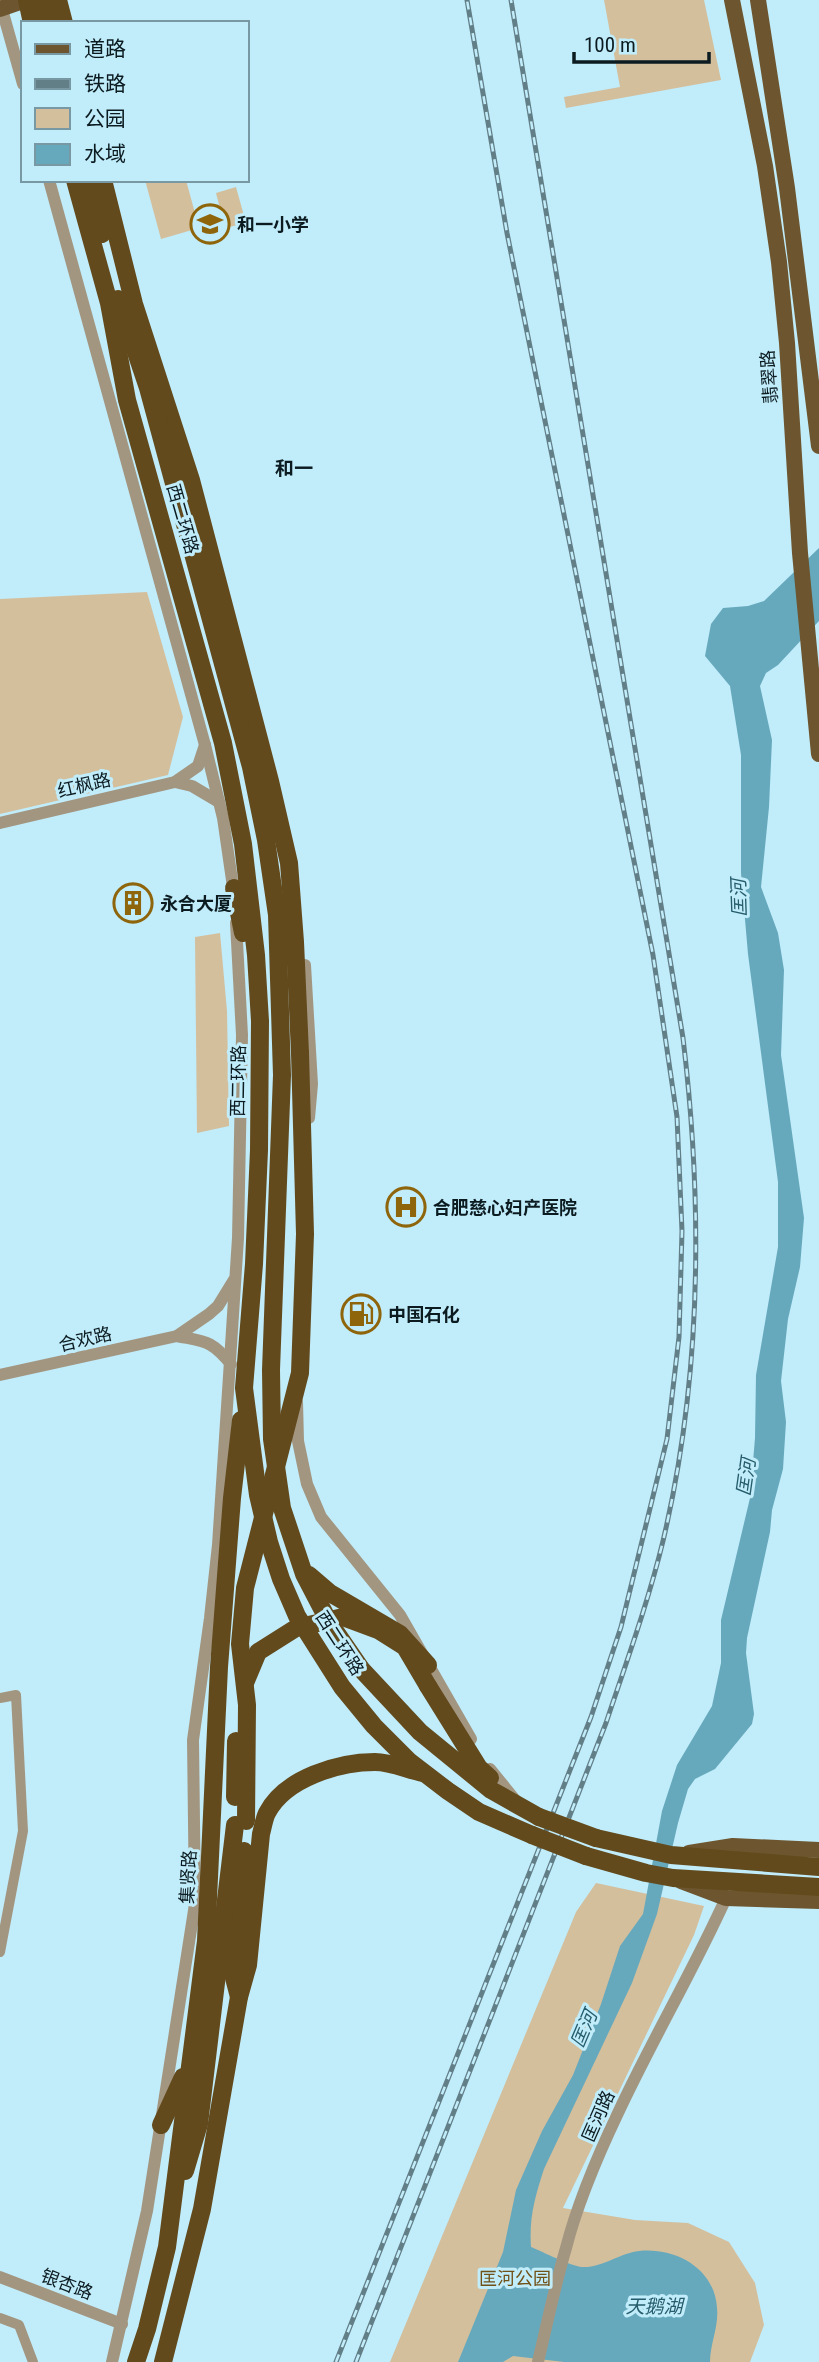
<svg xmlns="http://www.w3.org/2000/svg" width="819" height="2362" viewBox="0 0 819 2362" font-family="'Roboto Condensed','Noto Sans SC',sans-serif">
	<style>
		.green { fill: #d4bf9d }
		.water { fill: #66a9bd }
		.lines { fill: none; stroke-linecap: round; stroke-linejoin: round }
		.minor { stroke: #a39681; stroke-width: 10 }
		.tertiary { stroke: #a39681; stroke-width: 12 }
		.primary { stroke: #6d562f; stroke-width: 16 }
		.trunk { stroke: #634a1d; stroke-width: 18 }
		.rail-casing { stroke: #627f88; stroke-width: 5 }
		.rail { stroke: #c1ecfa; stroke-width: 2.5; stroke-dasharray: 8; stroke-linecap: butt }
		.trunk-bridge { stroke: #634a1d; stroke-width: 18 }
		.labels { text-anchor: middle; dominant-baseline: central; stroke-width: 6; stroke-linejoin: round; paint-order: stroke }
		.poi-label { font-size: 18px; font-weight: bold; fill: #0b1b20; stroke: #c1ecfa; text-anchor: start }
		.street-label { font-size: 18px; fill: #0b1b20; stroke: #c1ecfa }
		.park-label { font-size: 18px; fill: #705118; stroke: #c1ecfa }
		.neighbourhood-label { font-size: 19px; font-weight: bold; fill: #0b1b20; stroke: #c1ecfa }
		.water-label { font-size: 19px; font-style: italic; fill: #265d6c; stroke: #c1ecfa }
	</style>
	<rect width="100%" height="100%" fill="#c1ecfa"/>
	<g class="green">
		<polygon points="604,0 704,0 721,80 566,108 564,97 620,87"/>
		<polygon points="145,180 186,180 199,228 161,239"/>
		<polygon points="236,187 246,223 225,228 216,193"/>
		<polygon points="147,592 183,717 168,775 0,814 0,599"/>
		<polygon points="220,933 227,1011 229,1126 197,1133 195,937"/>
		<polygon points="596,1883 704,1906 694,1935 563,2208 635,2220 688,2223 729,2242 755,2283 764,2325 750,2362 390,2362 576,1912"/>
	</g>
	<path class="water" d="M819 548V621L778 665 766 673 760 686 772 740 769 807 761 887 778 933 784 970 781 1055 804 1218 800 1267 788 1319 781 1381 786 1422 783 1469 772 1510 770 1532 747 1638 746 1653 754 1714 752 1724 715 1769 695 1779 688 1789 678 1823 657 1914 632 1983 544 2169C535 2197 529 2217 531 2247 543 2252 571 2266 582 2267 602 2268 620 2253 639 2251 676 2247 715 2269 717 2308 719 2326 710 2344 710 2362H564L513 2356 503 2362H458L503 2252 516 2190 542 2131 573 2075 601 2004 620 1946 643 1914 662 1811 677 1765 712 1706 721 1663V1620L750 1498 755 1438 756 1375 778 1247V1182L748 954 741 873V755L730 686 705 656 711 624 723 608 748 606 764 601Z"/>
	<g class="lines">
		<g class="minor">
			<polyline points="0,1698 16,1695 23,1831 0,1952"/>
			<polyline points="0,2318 19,2325 33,2362"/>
		</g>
		<g class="tertiary">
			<polyline points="0,2 23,84"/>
			<polyline points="49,180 205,745 223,818 234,894"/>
			<polyline points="175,782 192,786 219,802"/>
			<polyline points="0,823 175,782 198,766 205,745"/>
			<polyline points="305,965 312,1084 309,1118"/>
			<path d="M177 1336C206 1342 211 1340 231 1364"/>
			<polyline points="0,1375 177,1336 209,1314 218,1306 234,1280"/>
			<polyline points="297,1402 298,1441 307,1484 321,1517 400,1615 471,1739"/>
			<polyline points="490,1769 516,1801"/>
			<polyline points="0,2277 122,2324"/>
			<polyline points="112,2362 147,2211 195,1904 193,1740 210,1618 218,1545 238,1238 242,1035 236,923"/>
			<path d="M538 2362C547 2324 555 2285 566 2248 577 2205 599 2153 618 2113 652 2040 693 1971 726 1898"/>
		</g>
		<g class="primary">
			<polyline points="732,0 765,166 779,262 787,343 800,553 819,754"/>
			<polyline points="758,0 787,188 819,446"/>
			<polyline points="0,9 26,0"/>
			<polyline points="689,1853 733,1846 819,1850"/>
			<polyline points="681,1881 726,1898 819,1901"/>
		</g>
		<g class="trunk">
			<polyline points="27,0 32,23"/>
			<polyline points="43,0 48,23"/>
			<polyline points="58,0 64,23"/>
			<polyline points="75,180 109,303 127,400 223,743 243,844 256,955 260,1021 259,1150 254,1264 244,1388 258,1495 269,1542 281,1579 297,1616 342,1687 374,1726 410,1762 448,1791 479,1812 532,1835"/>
			<polyline points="88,180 102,234"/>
			<polyline points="103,180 134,304 191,480 270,781 289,863 295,942 300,1053"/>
			<polyline points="118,299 148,388 251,767 266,840 277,915 282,1075 271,1370 272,1439 282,1508 304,1574 329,1622 362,1670 420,1732 491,1790 539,1817"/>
			<polyline points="234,888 243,933"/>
			<polyline points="309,1575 330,1593 400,1634 428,1665"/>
			<polyline points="428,1686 479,1768 490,1778"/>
			<polyline points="596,1838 671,1855 819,1867"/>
			<polyline points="586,1856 646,1873 673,1878 819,1887"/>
			<polyline points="239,1997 233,1974 244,1851"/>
			<polyline points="161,2125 183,2077"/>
			<polyline points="185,2171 199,2124 235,1825"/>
			<polyline points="136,2362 147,2329 167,2247 206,1941 219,1667 232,1498 241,1420"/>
			<path d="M163 2362 202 2209 239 1997 248 1965 261 1834C263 1827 264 1819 267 1813 285 1778 339 1762 375 1762 391 1762 408 1770 423 1773"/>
		</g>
		<g class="rail-casing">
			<g id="rail">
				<polyline points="336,2362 591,1717 621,1627 667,1439 679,1337 682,1231 677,1117 653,955 507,233 467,0"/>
				<path d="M356 2362 606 1723C626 1663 648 1603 663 1541 702 1376 703 1205 683 1038L511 0"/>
			</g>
		</g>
		<use href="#rail" class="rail"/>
		<g class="trunk-bridge">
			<polyline points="245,1683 258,1652 296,1628 343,1617 378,1630 405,1647 428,1686"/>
			<polyline points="235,1797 236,1741"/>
			<polyline points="539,1817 596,1838"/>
			<polyline points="246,1821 247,1705 240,1644 245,1588 300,1373 305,1234 300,1053"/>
			<polyline points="532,1835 586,1856"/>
		</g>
	</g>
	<defs>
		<g id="school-ring" transform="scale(2.0125)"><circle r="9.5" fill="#c1ecfa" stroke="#8f650c" stroke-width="1.5"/><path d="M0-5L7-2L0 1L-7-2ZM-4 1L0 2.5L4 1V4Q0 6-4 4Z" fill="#8f650c"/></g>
		<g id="building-ring" transform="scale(2.0125)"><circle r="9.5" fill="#c1ecfa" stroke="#8f650c" stroke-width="1.5"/><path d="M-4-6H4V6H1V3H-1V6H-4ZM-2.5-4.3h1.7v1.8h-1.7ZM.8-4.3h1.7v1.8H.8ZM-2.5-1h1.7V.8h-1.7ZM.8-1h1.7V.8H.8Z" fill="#8f650c"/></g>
		<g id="hospital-ring" transform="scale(2.0125)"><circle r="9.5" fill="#c1ecfa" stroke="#8f650c" stroke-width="1.5"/><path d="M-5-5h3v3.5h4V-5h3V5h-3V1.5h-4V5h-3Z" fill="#8f650c"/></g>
		<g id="fuel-ring" transform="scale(2.0125)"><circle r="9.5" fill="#c1ecfa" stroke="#8f650c" stroke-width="1.5"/><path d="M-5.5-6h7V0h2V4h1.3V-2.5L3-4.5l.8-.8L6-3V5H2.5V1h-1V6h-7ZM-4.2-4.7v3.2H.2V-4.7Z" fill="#8f650c"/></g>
	</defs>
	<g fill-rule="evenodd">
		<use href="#school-ring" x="210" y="224"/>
		<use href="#building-ring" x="133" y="903"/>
		<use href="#hospital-ring" x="406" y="1207"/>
		<use href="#fuel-ring" x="361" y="1314"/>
	</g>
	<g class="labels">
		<g class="poi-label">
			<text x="237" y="224">和一小学</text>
			<text x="160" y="903">永合大厦</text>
			<text x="433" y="1207">合肥慈心妇产医院</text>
			<text x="388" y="1314">中国石化</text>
		</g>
		<g class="street-label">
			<text transform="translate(769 377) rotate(-94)">翡翠路</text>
			<text transform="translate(183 519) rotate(74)">西二环路</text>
			<text transform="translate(84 785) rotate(-13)">红枫路</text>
			<text transform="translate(238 1081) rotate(-89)">西二环路</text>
			<text transform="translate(85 1339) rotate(-13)">合欢路</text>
			<text transform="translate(340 1643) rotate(57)">西二环路</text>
			<text transform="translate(188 1877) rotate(-87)">集贤路</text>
			<text transform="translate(598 2116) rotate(-66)">匡河路</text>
			<text transform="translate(67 2284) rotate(21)">银杏路</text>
		</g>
		<g class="park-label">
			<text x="515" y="2278">匡河公园</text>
		</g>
		<g class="neighbourhood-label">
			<text x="294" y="468">和一</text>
		</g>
		<g class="water-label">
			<text transform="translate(739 898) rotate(-92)">匡河</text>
			<text transform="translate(746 1477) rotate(-82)">匡河</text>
			<text transform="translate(584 2029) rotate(-67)">匡河</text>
			<text x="654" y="2306">天鹅湖</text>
		</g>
	</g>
	<rect x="21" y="21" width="228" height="161" fill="#c1ecfa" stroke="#7898a3" stroke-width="2"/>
	<rect x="35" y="44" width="35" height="10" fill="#6d562f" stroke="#7898a3" stroke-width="2"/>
	<text x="84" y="56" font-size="21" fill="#0b1b20">道路</text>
	<rect x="35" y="79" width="35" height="10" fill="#627f88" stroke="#7898a3" stroke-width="2"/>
	<text x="84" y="91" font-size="21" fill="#0b1b20">铁路</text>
	<rect x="35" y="108" width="35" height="21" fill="#d4bf9d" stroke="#7898a3" stroke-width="2"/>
	<text x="84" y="126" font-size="21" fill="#0b1b20">公园</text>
	<rect x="35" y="144" width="35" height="21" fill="#66a9bd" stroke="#7898a3" stroke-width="2"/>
	<text x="84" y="161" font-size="21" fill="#0b1b20">水域</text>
	<path d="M574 52v10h135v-10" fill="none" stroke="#0b1b20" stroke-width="3.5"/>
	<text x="584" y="52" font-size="21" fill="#0b1b20" stroke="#c1ecfa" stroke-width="5" paint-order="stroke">100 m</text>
</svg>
